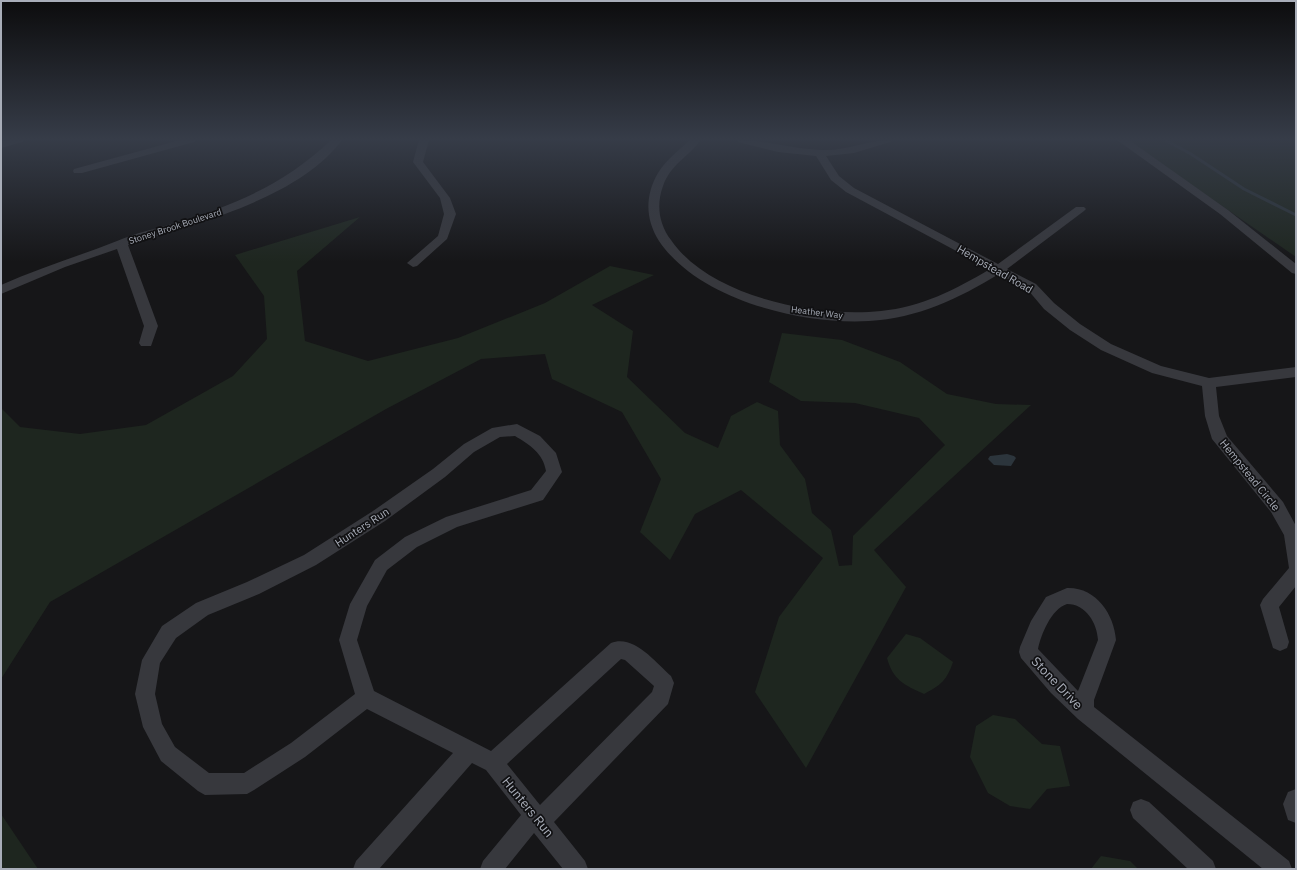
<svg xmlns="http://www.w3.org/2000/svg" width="1297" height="870" viewBox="0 0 1297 870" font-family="'IBM Plex Sans',sans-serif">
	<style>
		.green { fill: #1e261f }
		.water { fill: #2c353c }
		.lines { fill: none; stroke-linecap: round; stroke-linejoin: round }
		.stream { stroke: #2c353c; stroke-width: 3 }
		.minor { fill: #37383d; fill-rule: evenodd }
		.labels { text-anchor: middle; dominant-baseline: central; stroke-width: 3.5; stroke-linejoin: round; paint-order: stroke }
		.far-street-label { font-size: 9px; fill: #a8adb8; stroke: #111113 }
		.street-label { font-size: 11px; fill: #a8adb8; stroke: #111113 }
		.near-street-label { font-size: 13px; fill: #a8adb8; stroke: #111113 }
	</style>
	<rect width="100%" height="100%" fill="#161618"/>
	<g class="green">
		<polygon points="1127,140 1296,140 1296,257"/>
		<polygon points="360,217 297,271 305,341 368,361 458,338 545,303 610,266 654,275 592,305 633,331 627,377 685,433 718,448 731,416 757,402 778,411 780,445 805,479 812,513 831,530 839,566 852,565 853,536 945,445 919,418 855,403 801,401 769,382 782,333 842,340 900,362 947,394 996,404 1031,405 874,550 906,587 806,768 755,692 779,617 823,558 741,490 695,514 670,560 640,532 661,479 622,412 552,379 545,354 481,359 386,409 50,602 1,679 1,408 20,427 80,434 146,425 233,376 267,339 264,296 235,255"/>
		<path d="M906 634 920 638 953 662C947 680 941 685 924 694 904 685 893 680 887 658Z"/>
		<polygon points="993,715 1015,719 1042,744 1060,746 1070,786 1047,789 1030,809 1010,806 988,793 970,757 976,726"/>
		<polygon points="1,814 38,869 1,869"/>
		<polygon points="1101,856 1130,861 1138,869 1091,869"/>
	</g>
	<polygon class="water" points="1007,454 1014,456 1016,458 1011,466 994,465 988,459 990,456"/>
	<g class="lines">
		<polyline class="stream" points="1165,140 1191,154 1244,189 1296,215"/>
		<g class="minor">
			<polygon points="8,140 24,140 22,142 1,148 1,142"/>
			<polygon points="180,140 196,140 194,142 82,173 74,173 73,171 74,169"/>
			<path d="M331 140H342C298 199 195 224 128 245L158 326 151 346H141L139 343 144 326 117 249 65 267 1 294V285C39 268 79 256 117 241 135 233 156 229 175 223 235 205 285 184 331 140Z"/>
			<polygon points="419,140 429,140 423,162 450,198 456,214 447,239 417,266 413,267 407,263 438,236 444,214 440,198 413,162"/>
			<path d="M690 140H701C688 157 670 165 663 186 656 205 659 224 671 240 710 297 816 318 881 311 921 307 955 290 990 269L846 192 831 180 816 156 778 152 738 142 736 140C765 140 793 149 822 150 846 151 868 140 892 140L890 142 854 153 826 156 839 176 854 188 998 264 1076 207H1084L1086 209 1084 211 1007 269 1036 284 1054 303 1080 324 1111 344 1161 366 1209 378 1296 367V377L1216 387 1219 416 1227 436 1283 502 1296 526V586L1279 607 1289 642 1287 648 1280 651 1273 648 1260 605 1263 599 1289 568 1284 535 1271 512 1212 439 1205 416 1202 386 1152 373 1101 350 1070 330 1044 309 1028 290 999 274C958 299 918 318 869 321 802 325 699 300 659 241 645 219 645 195 658 173 666 160 679 150 690 140Z"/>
			<polygon points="1117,140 1129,140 1228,210 1296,264 1296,274 1292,273 1220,214"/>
			<path d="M517 424 540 436 556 453 562 472 543 500 457 527 417 547 387 570 367 606 357 640 374 691 491 751 611 643C634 634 656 663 671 676L674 683 668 704 554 822 585 861 588 869H563L534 833 505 869H480L483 861 521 815 486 770 472 763 379 869H353L356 861 453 753 367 709 305 757 254 790 247 794 205 795 198 791 161 761 143 727 135 694 142 660 162 626 196 603 247 582 304 555 373 511 433 469 464 444 492 428ZM515 436C530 445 543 453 546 471L531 490 446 517 405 537 375 560 350 604 339 640 355 694 291 743 244 773H209L175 747 162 724 155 694 160 663 176 638 208 615 259 594 316 565 385 521 445 477 474 452 500 437ZM621 659 625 660 654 686 652 692 540 805 507 764Z"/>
			<path d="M1067 588C1096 587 1114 614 1116 640L1094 700V707L1289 861 1292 869H1263L1078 719 1051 693 1021 658 1019 652 1020 647 1031 621 1046 597ZM1067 604C1086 604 1097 623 1098 640L1078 691 1038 649C1041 635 1051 609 1067 604Z"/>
			<polygon points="1296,789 1296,823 1288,820 1283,804 1288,792"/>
			<polygon points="1141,799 1149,802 1213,861 1216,869 1188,869 1133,818 1130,810 1133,802"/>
		</g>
	</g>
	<linearGradient id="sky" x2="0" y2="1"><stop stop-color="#0c0c0d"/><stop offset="0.53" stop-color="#363c48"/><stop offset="1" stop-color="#363c48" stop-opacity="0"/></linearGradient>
	<rect width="1297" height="262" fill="url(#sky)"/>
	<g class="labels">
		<g class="far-street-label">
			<text transform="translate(175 226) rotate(-18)">Stoney Brook Boulevard</text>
			<text transform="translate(817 312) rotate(7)">Heather Way</text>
		</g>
		<g class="street-label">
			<text transform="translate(995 269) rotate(30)">Hempstead Road</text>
			<text transform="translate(1250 475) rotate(51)">Hempstead Circle</text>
			<text transform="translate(362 527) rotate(-33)">Hunters Run</text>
		</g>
		<g class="near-street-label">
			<text transform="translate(1057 683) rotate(46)">Stone Drive</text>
			<text transform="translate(528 807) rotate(51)">Hunters Run</text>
		</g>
	</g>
	<rect width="1297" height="870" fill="none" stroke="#a8adb8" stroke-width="4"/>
</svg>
